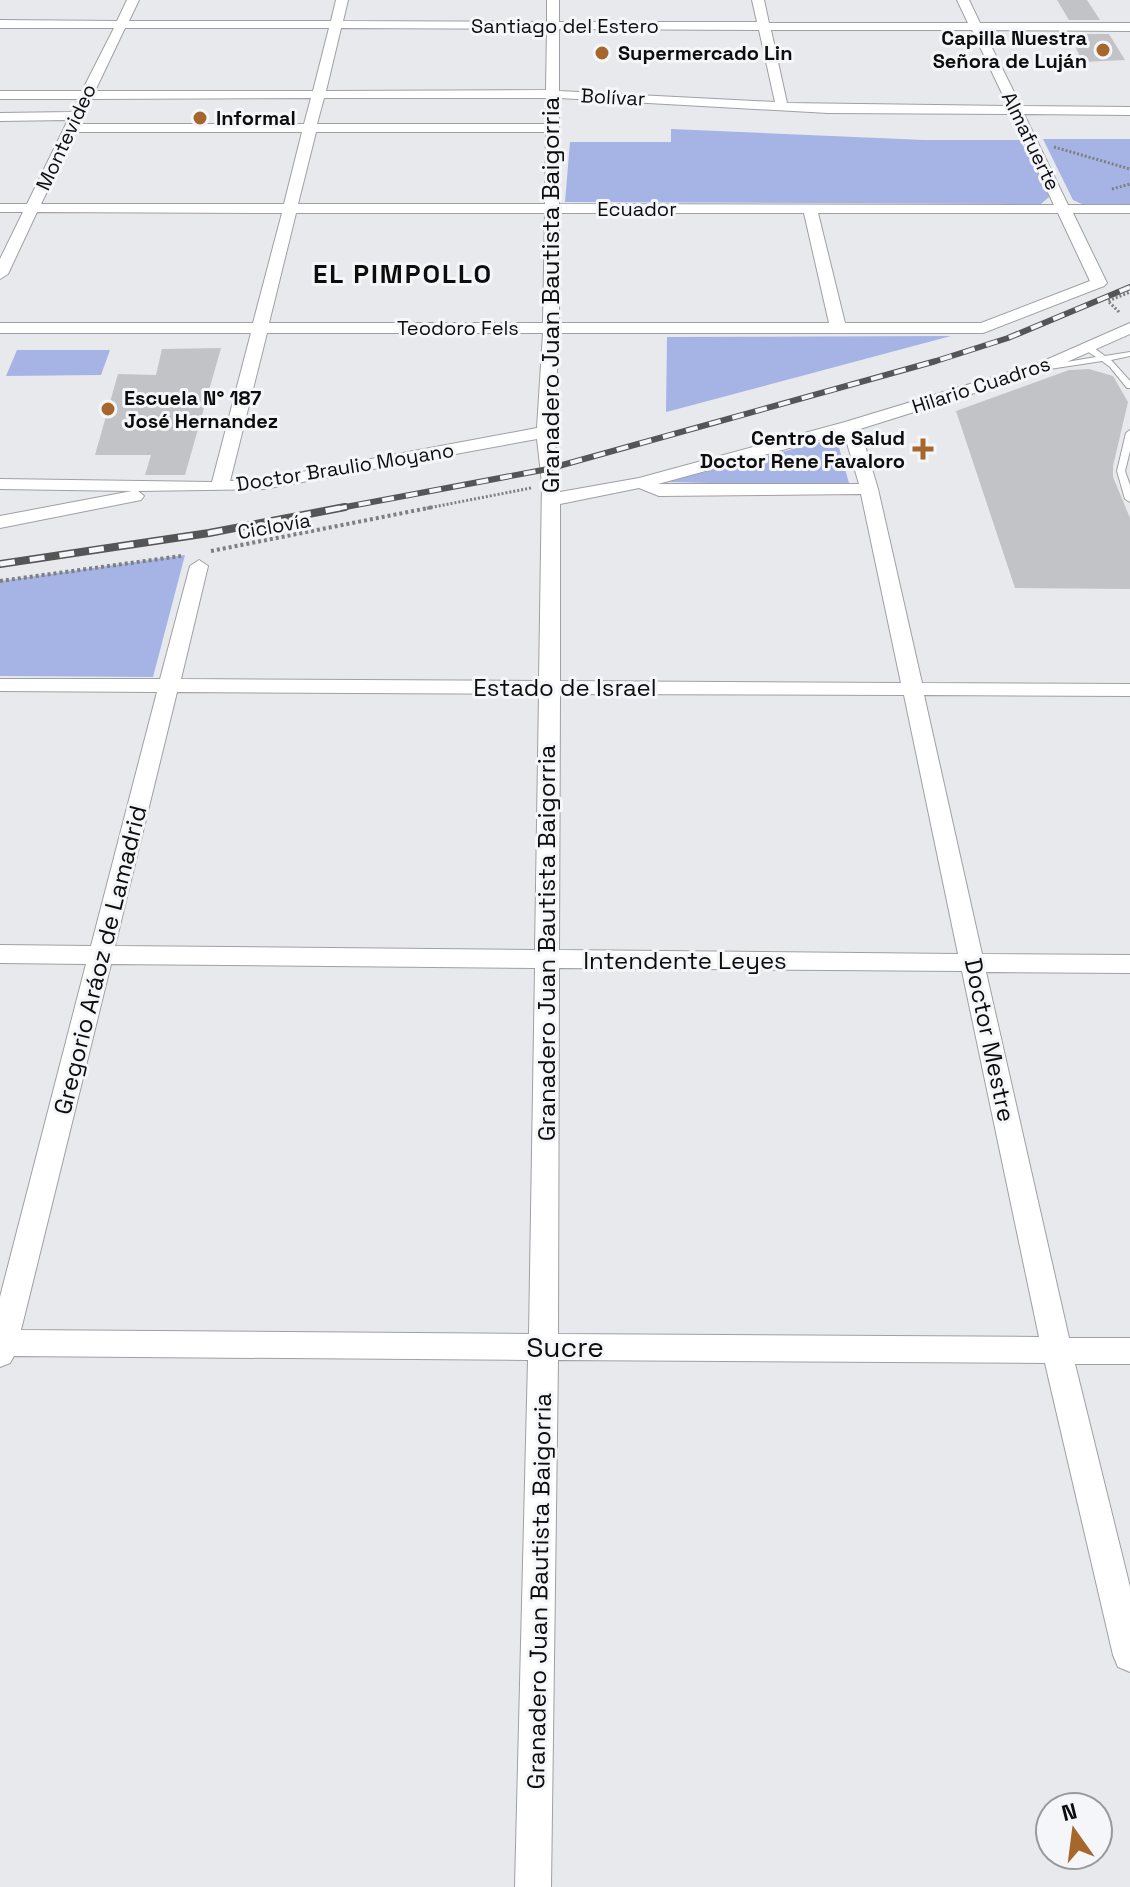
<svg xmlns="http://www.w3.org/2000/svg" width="1130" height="1887" viewBox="0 0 1130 1887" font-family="'Space Grotesk',sans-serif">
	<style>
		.green { fill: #a6b4e5 }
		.building { fill: #c2c3c6 }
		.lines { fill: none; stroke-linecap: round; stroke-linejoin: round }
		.service-casing { stroke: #9fa0a3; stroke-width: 2 }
		.minor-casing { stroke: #9fa0a3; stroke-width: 2 }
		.path-far1 { stroke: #7e7f81; stroke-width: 3; stroke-dasharray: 2 2; stroke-linecap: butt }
		.path { stroke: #7e7f81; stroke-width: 4; stroke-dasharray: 3 3; stroke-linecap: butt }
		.service { fill: #fff; fill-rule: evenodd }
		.minor { fill: #fff; fill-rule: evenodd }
		.rail-far1-casing { stroke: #555557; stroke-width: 6 }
		.rail-casing { stroke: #555557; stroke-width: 8 }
		.rail-far1 { stroke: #f5f6f9; stroke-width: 4; stroke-dasharray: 12; stroke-linecap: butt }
		.rail { stroke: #f5f6f9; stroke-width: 5; stroke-dasharray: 15; stroke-linecap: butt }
		.poi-dot { fill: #a5672c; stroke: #f5f6f9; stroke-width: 3 }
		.labels { text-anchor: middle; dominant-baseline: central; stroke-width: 6; stroke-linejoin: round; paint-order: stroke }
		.far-street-label { font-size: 20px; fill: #0d0d0e; stroke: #f5f6f9 }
		.far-poi-label { font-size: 20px; font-weight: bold; fill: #0d0d0e; stroke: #f5f6f9; text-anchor: start }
		.street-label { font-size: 24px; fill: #0d0d0e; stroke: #f5f6f9 }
		.far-district-label { font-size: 26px; font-weight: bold; letter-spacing: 2px; fill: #0d0d0e; stroke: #f5f6f9 }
		.near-street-label { font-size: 28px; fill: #0d0d0e; stroke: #f5f6f9 }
	</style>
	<rect width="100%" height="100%" fill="#e8e9ec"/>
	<g class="green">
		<polygon points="671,129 924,140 1020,140 1050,196 1041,204 565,202 570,142 671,142"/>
		<polygon points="1043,139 1130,139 1130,205 1082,204 1073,200"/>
		<polygon points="951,336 670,411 666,412 667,337"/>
		<polygon points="17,350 110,350 101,375 6,376"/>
		<polygon points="824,441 838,444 849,483 844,486 666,482"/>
		<polygon points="185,555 153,677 0,676 0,581"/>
	</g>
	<g class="building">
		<polygon points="1057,0 1087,0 1100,20 1069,20"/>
		<polygon points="1077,34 1109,34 1125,60 1082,62 1075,45 1082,41"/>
		<polygon points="221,348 185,475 145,475 151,455 95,455 118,374 156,375 162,349"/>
		<polygon points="1089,369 1113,376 1128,402 1113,466 1113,477 1130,518 1130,589 1015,588 956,411 1069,370"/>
	</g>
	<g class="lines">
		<g class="service-casing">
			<g id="service">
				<polygon points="1084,345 1090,345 1105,356 1130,352 1130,356 1111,360 1130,381 1130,388 1127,388 1110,367 1102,361 1043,370 1039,368 1043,366 1096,357 1084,349"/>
				<polygon points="1130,430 1130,451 1125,471 1130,485 1130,502 1125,499 1117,471 1126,433"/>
			</g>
		</g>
		<g class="minor-casing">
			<path id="minor" d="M127 0H139L129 21H331L336 0H348L343 21 547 22V0H559V22H757L752 0H764L769 23H968L957 0H969L980 23H1130V31L983 30 1021 106 1130 107V115L1024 114 1068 205H1130V213H1073L1107 283 1104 286 983 333H559L554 432 560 492 639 478 845 422 1039 363 1130 323V334L1051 369 860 429 878 489 922 683 1130 684V696L924 695 982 954 1130 955V973L986 972 1069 1338H1130V1364H1075L1130 1587V1672L1118 1667 1113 1655 1045 1363 558 1360 551 1887H515L528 1360 14 1356 10 1363 0 1367V1297L86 964 0 963V945L91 946 157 692 0 691V679H160L190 566 199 560 208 566 181 679 539 681 542 483 537 439 264 489 138 491 144 496 141 500 0 528V516L132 491 0 489V479L212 482 251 333H0V323H253L282 213 37 212 8 274 0 279V259L23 212H0V204H27L68 120 0 121V113L72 112 79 99H0V91H82L114 28H0V20L117 21ZM125 28H329L313 91H95ZM341 28 547 29 546 90 326 91ZM559 29 759 30 775 102 559 91ZM771 30H972L1008 106 787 103ZM311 98 304 124H79L91 99ZM324 98H546V124H317ZM559 98 828 113 1011 114 1054 205 559 204ZM76 132H302L284 204H41ZM316 132H546L545 204H298ZM296 213H545L543 323H269ZM559 213H804L829 323H559ZM818 213H1058L1090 281 981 323H845ZM267 333H543L537 428 264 479 230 481ZM844 433 859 484H658ZM639 488 659 496 861 494 901 683 560 681V504ZM177 692 539 694 535 950 115 946ZM560 694 904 695 958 954 559 950ZM111 964 535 968 529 1334 21 1330ZM559 968 962 971 1039 1337 558 1334Z"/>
		</g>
		<g class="path-far1">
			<polyline points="1054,147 1130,169"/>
			<polyline points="1112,189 1130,184"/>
			<polyline points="1119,312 1108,301 1130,292"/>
			<polyline points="423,509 531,488"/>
		</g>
		<g class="path">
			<polyline points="211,551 433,507"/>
			<polyline points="0,581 181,556"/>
		</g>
		<use href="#service" class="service"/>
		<use href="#minor" class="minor"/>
		<g class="rail-far1-casing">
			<polyline id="rail-far1" points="335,509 548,469 936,361 1008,338 1130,287"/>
		</g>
		<g class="rail-casing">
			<polyline id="rail" points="0,564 209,533 345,507"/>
		</g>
		<use href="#rail-far1" class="rail-far1"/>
		<use href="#rail" class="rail"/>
	</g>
	<g class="poi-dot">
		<circle cx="1103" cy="50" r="8"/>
		<circle cx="602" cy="53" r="8"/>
		<circle cx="200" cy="118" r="8"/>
		<circle cx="108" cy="409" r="8"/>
		<path d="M919 437h8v8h8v8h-8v8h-8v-8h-8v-8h8z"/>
	</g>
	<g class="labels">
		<g class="far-street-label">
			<text x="565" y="26">Santiago del Estero</text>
			<text transform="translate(613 97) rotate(3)">Bolívar</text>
			<text transform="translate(66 137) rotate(-65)">Montevideo</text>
			<text transform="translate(1031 141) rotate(64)">Almafuerte</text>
			<text x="637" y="209">Ecuador</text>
			<text x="458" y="328">Teodoro Fels</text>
			<text transform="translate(981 385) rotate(-18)">Hilario Cuadros</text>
			<text transform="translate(345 467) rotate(-9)">Doctor Braulio Moyano</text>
			<text transform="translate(274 526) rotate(-10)">Ciclovía</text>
		</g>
		<g class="far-poi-label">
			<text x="1087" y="38" text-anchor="end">Capilla Nuestra<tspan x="1087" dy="23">Señora de Luján</tspan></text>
			<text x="618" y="53">Supermercado Lin</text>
			<text x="216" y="118">Informal</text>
			<text x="124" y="398">Escuela N° 187<tspan x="124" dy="23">José Hernandez</tspan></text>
			<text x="905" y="438" text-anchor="end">Centro de Salud<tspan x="905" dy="23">Doctor Rene Favaloro</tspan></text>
		</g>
		<g class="street-label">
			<text transform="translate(550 295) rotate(-90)">Granadero Juan Bautista Baigorria</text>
			<text x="565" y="687">Estado de Israel</text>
			<text transform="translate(546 943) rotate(-90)">Granadero Juan Bautista Baigorria</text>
			<text transform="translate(100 960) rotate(-76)">Gregorio Aráoz de Lamadrid</text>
			<text x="685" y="960">Intendente Leyes</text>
			<text transform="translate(990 1040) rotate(78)">Doctor Mestre</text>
			<text transform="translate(539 1591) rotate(-89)">Granadero Juan Bautista Baigorria</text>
		</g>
		<g class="far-district-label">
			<text x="403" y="274">EL PIMPOLLO</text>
		</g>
		<g class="near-street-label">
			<text x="565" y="1347">Sucre</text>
		</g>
	</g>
	<g transform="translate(1074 1831) rotate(346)"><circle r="38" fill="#f5f6f9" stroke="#98999b" stroke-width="2"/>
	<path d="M0-6L14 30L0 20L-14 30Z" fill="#a5672c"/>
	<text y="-12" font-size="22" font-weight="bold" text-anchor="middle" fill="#0d0d0e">N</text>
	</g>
</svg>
